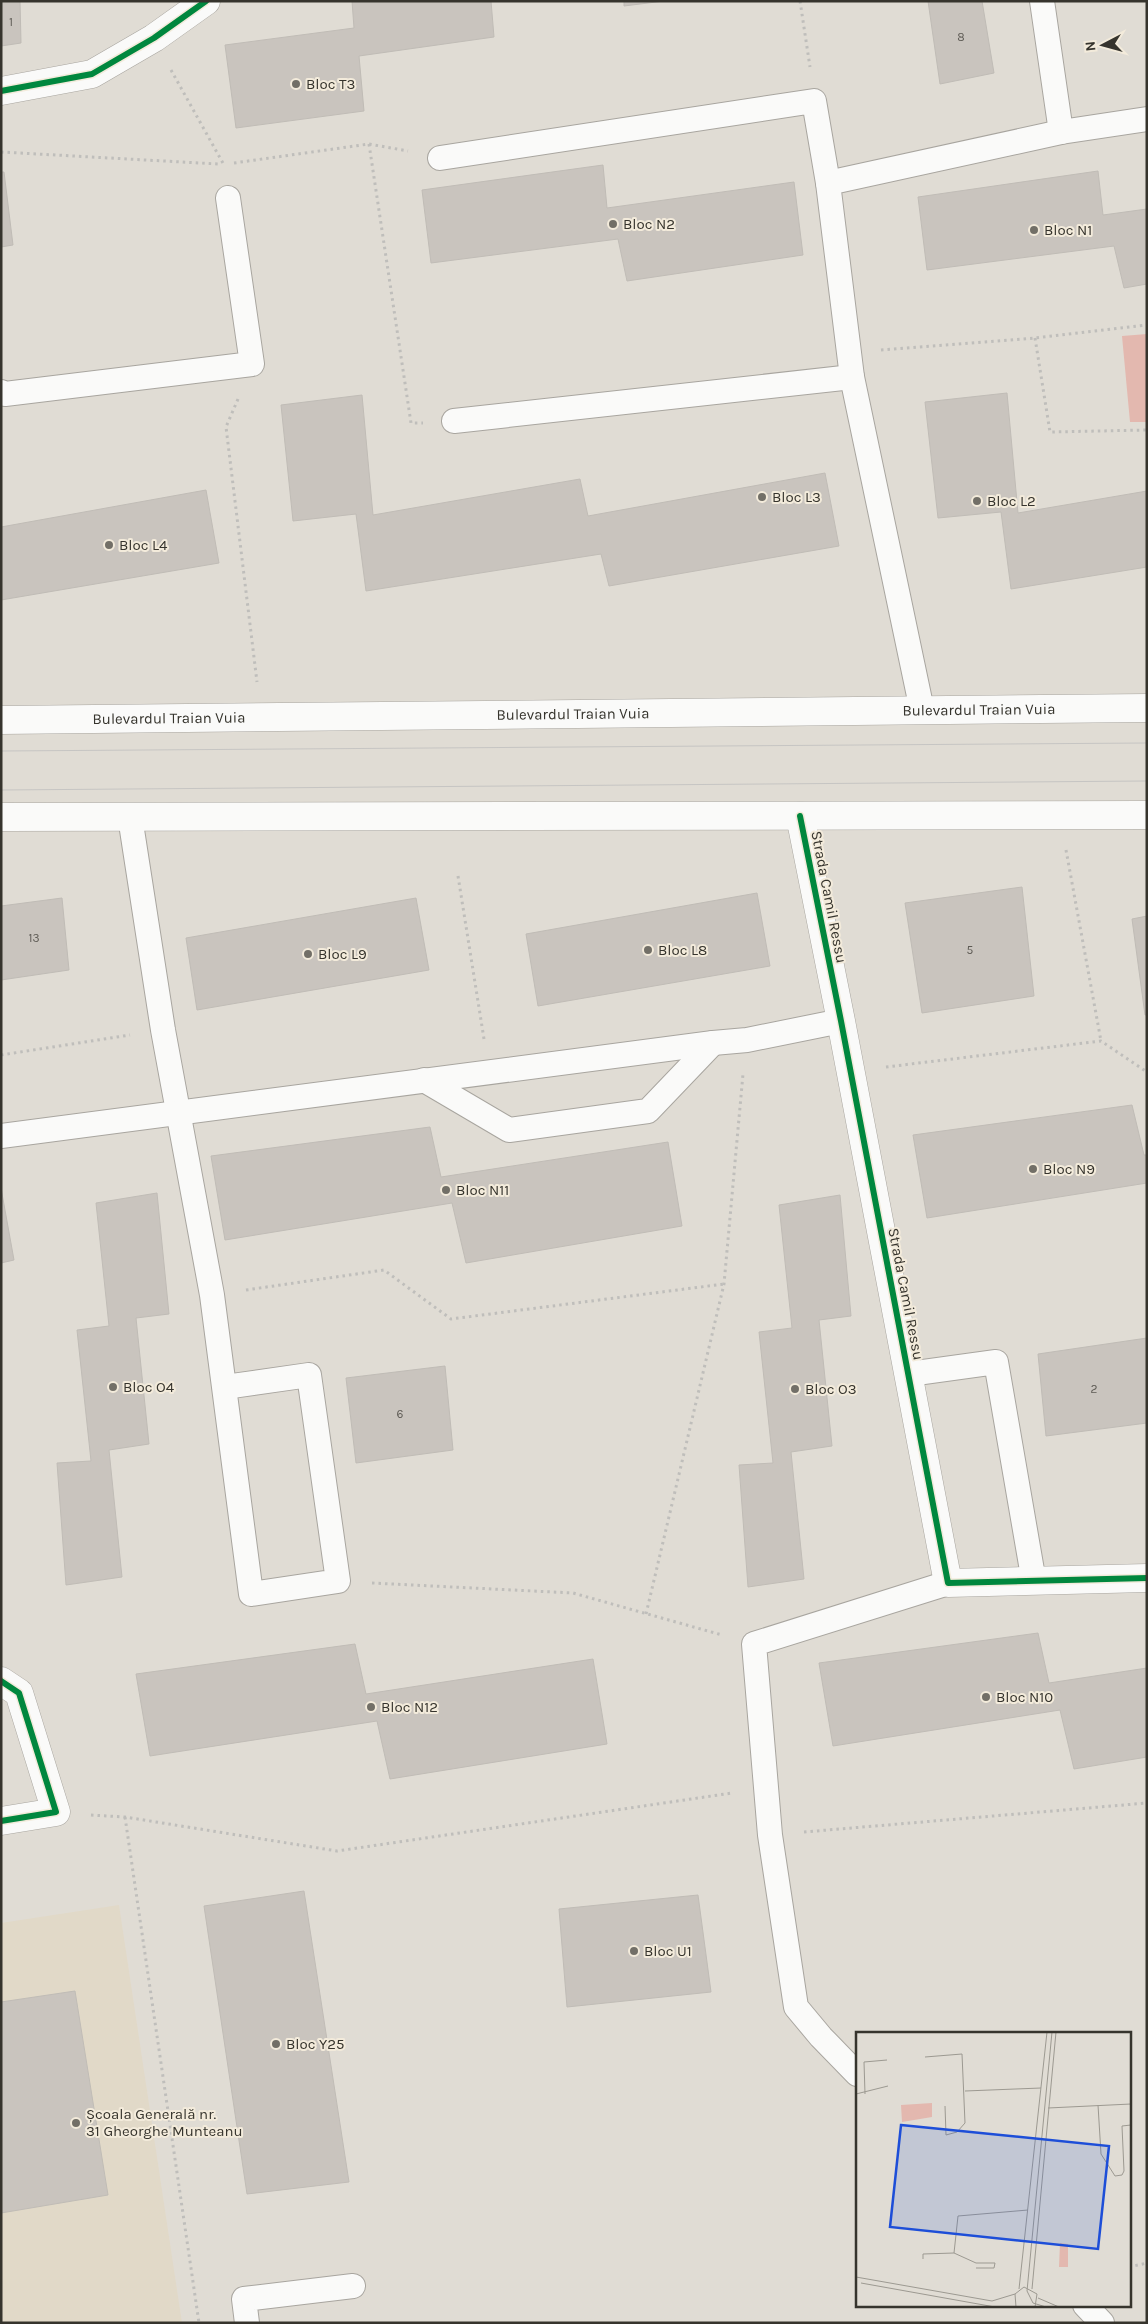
<svg xmlns="http://www.w3.org/2000/svg" width="1148" height="2324" viewBox="0 0 1148 2324" font-family="Karla,sans-serif">
	<style>
		.built { fill: #e1d9c8 }
		.green { fill: #e3b8af }
		.building { fill: #c9c4be; stroke: #c0bcb6 }
		.lines { fill: none; stroke-linecap: round; stroke-linejoin: round }
		.service-casing { stroke: #a8a59f; stroke-width: 26 }
		.minor-casing { stroke: #a8a59f; stroke-width: 29 }
		.secondary-casing { stroke: #a8a59f; stroke-width: 29 }
		.path { stroke: #bfbebb; stroke-width: 3; stroke-dasharray: 2.5 4; stroke-linecap: butt }
		.service { stroke: #fafaf9; stroke-width: 24 }
		.minor { stroke: #fafaf9; stroke-width: 28 }
		.secondary { stroke: #fafaf9; stroke-width: 28 }
		.tram { stroke: #c6c5c3; stroke-width: 1 }
		.cycleway-casing { stroke: #f3ebdb; stroke-width: 9 }
		.cycleway { stroke: #00873e; stroke-width: 6 }
		.poi-dot { fill: #726f67; stroke: #f3ebdb; stroke-width: 2 }
		.labels { text-anchor: middle; dominant-baseline: central; stroke-width: 4; stroke-linejoin: round; paint-order: stroke }
		.number-label { font-size: 12px; fill: #5d5a54 }
		.poi-label { font-size: 15px; fill: #36342d; stroke: #f3ebdb; text-anchor: start }
		.street-label { font-size: 15px; fill: #36342d; stroke: #f3ebdb }
		.inset-road { fill: none; stroke: #9c9991; stroke-width: 1 }
		.view { fill: #1d4ed8; fill-opacity: 0.15; stroke: #1d4ed8; stroke-width: 2.5 }
		.inset-edge { fill: none; stroke: #36342d; stroke-width: 2.5 }
	</style>
	<rect width="100%" height="100%" fill="#e0dcd4"/>
	<polygon class="built" points="119,1905 182,2323 1,2323 1,1923"/>
	<polygon class="green" points="1147,334 1147,422 1130,422 1122,336"/>
	<g class="building">
		<polygon points="1,1 20,1 21,43 1,46"/>
		<polygon points="352,1 491,1 494,37 359,56 364,111 236,128 225,45 354,28"/>
		<polygon points="624,1 664,1 624,6"/>
		<polygon points="928,1 982,1 994,73 940,84"/>
		<polygon points="603,165 607,208 794,182 803,255 627,281 618,239 431,263 422,190"/>
		<polygon points="1098,171 1103,215 1147,209 1147,284 1124,288 1114,246 927,270 918,197"/>
		<polygon points="1,172 4,172 13,245 1,247"/>
		<polygon points="1007,393 1018,513 1147,491 1147,567 1011,589 1001,512 938,518 925,402"/>
		<polygon points="362,395 373,515 580,479 588,516 825,473 839,546 609,586 601,554 366,591 356,514 293,521 281,405"/>
		<polygon points="206,490 219,563 1,600 1,527"/>
		<polygon points="1022,887 1034,996 922,1013 905,903"/>
		<polygon points="757,893 770,966 538,1006 526,934"/>
		<polygon points="62,898 69,970 1,980 1,906"/>
		<polygon points="416,898 429,970 197,1010 186,938"/>
		<polygon points="1147,916 1147,1015 1145,1015 1132,919"/>
		<polygon points="1132,1105 1144,1155 1147,1155 1147,1183 927,1218 913,1135"/>
		<polygon points="430,1127 441,1177 668,1142 682,1226 466,1263 452,1203 225,1240 211,1156"/>
		<polygon points="1,1188 14,1260 1,1263"/>
		<polygon points="157,1193 169,1314 136,1318 149,1444 109,1450 122,1577 66,1585 57,1463 91,1461 77,1330 109,1326 96,1203"/>
		<polygon points="840,1195 851,1316 819,1320 832,1446 791,1452 804,1579 748,1587 739,1465 773,1463 759,1332 792,1328 779,1205"/>
		<polygon points="1147,1338 1147,1423 1046,1436 1038,1354"/>
		<polygon points="445,1366 453,1450 356,1463 346,1378"/>
		<polygon points="1038,1633 1049,1683 1147,1668 1147,1757 1074,1769 1060,1710 833,1746 819,1663"/>
		<polygon points="355,1644 366,1694 593,1659 607,1744 390,1779 377,1721 150,1756 136,1674"/>
		<polygon points="304,1891 349,2182 247,2194 204,1906"/>
		<polygon points="698,1895 711,1992 567,2007 559,1909"/>
		<polygon points="75,1991 108,2195 1,2213 1,2002"/>
	</g>
	<g class="lines">
		<g class="service-casing">
			<g id="service">
				<polyline points="1042,1 1061,132"/>
				<polyline points="440,158 814,101 828,183"/>
				<polyline points="1,392 5,394 252,364 228,198"/>
				<polyline points="454,421 852,377"/>
				<polyline points="922,710 852,377 828,183 1061,132 1147,119"/>
				<polyline points="130,817 163,1030 212,1295 251,1594 338,1581 309,1375 225,1387"/>
				<polyline points="424,1080 509,1130 648,1111 713,1043"/>
				<polyline points="1,1136 713,1043 747,1040 841,1021"/>
				<polyline points="909,1374 996,1362 1034,1582"/>
				<polyline points="857,2074 821,2037 796,2007 770,1835 754,1644 948,1583"/>
				<polyline points="1085,2305 1102,2323"/>
				<polyline points="247,2323 244,2299 353,2286"/>
			</g>
		</g>
		<g class="minor-casing">
			<g id="minor">
				<polyline points="1,91 92,74 154,38 206,1"/>
				<polyline points="800,816 841,1021 948,1583 1147,1578"/>
				<polyline points="1,1681 19,1693 56,1812 1,1821"/>
			</g>
		</g>
		<g class="secondary-casing">
			<g id="secondary">
				<path id="s1" d="M1 720 1147 708"/>
				<polyline points="1,817 1147,815"/>
			</g>
		</g>
		<g class="path">
			<polyline points="800,1 810,67"/>
			<polyline points="171,70 224,165"/>
			<polyline points="369,144 411,423 423,423"/>
			<polyline points="1,152 218,164"/>
			<polyline points="234,163 369,144 408,151"/>
			<polyline points="1035,338 1050,432 1147,430"/>
			<polyline points="881,350 1035,338 1147,325"/>
			<polyline points="238,399 226,427 257,682"/>
			<polyline points="1066,850 1101,1041"/>
			<polyline points="458,876 484,1039"/>
			<polyline points="1,1055 130,1035"/>
			<polyline points="886,1067 1101,1041 1147,1072"/>
			<polyline points="246,1290 384,1270 451,1319 724,1284"/>
			<polyline points="372,1583 573,1593 722,1635"/>
			<polyline points="646,1614 724,1284 743,1074"/>
			<polyline points="91,1815 125,1817 337,1851 732,1793"/>
			<polyline points="125,1817 199,2323"/>
			<polyline points="804,1832 1147,1803"/>
			<polyline points="1129,2267 1147,2263"/>
		</g>
		<use href="#service" class="service"/>
		<use href="#minor" class="minor"/>
		<use href="#secondary" class="secondary"/>
		<g class="tram">
			<polyline points="1,751 1147,743"/>
			<polyline points="1,790 1147,781"/>
		</g>
		<g class="cycleway-casing">
			<g id="cycleway">
				<polyline points="1,91 92,74 154,38 206,1"/>
				<polyline points="800,816 841,1021 948,1583 1147,1578"/>
				<polyline points="1,1681 19,1693 56,1812 1,1821"/>
			</g>
		</g>
		<use href="#cycleway" class="cycleway"/>
	</g>
	<g class="poi-dot">
		<circle cx="296" cy="84" r="5"/>
		<circle cx="613" cy="224" r="5"/>
		<circle cx="1034" cy="230" r="5"/>
		<circle cx="762" cy="497" r="5"/>
		<circle cx="977" cy="501" r="5"/>
		<circle cx="109" cy="545" r="5"/>
		<circle cx="648" cy="950" r="5"/>
		<circle cx="308" cy="954" r="5"/>
		<circle cx="1033" cy="1169" r="5"/>
		<circle cx="446" cy="1190" r="5"/>
		<circle cx="113" cy="1387" r="5"/>
		<circle cx="795" cy="1389" r="5"/>
		<circle cx="986" cy="1697" r="5"/>
		<circle cx="371" cy="1707" r="5"/>
		<circle cx="634" cy="1951" r="5"/>
		<circle cx="276" cy="2044" r="5"/>
		<circle cx="76" cy="2123" r="5"/>
	</g>
	<g class="labels">
		<g class="number-label">
			<text x="11" y="22">1</text>
			<text x="961" y="37">8</text>
			<text x="34" y="938">13</text>
			<text x="970" y="950">5</text>
			<text x="1094" y="1389">2</text>
			<text x="400" y="1414">6</text>
		</g>
		<g class="poi-label">
			<text x="306" y="84">Bloc T3</text>
			<text x="623" y="224">Bloc N2</text>
			<text x="1044" y="230">Bloc N1</text>
			<text x="772" y="497">Bloc L3</text>
			<text x="987" y="501">Bloc L2</text>
			<text x="119" y="545">Bloc L4</text>
			<text x="658" y="950">Bloc L8</text>
			<text x="318" y="954">Bloc L9</text>
			<text x="1043" y="1169">Bloc N9</text>
			<text x="456" y="1190">Bloc N11</text>
			<text x="123" y="1387">Bloc O4</text>
			<text x="805" y="1389">Bloc O3</text>
			<text x="996" y="1697">Bloc N10</text>
			<text x="381" y="1707">Bloc N12</text>
			<text x="644" y="1951">Bloc U1</text>
			<text x="286" y="2044">Bloc Y25</text>
			<text x="86" y="2114">Școala Generală nr.<tspan x="86" dy="17">31 Gheorghe Munteanu</tspan></text>
		</g>
		<g class="street-label">
			<text stroke="none"><textPath href="#s1" startOffset="978">Bulevardul Traian Vuia</textPath></text>
			<text stroke="none"><textPath href="#s1" startOffset="572">Bulevardul Traian Vuia</textPath></text>
			<text stroke="none"><textPath href="#s1" startOffset="168">Bulevardul Traian Vuia</textPath></text>
			<text transform="translate(829 897) rotate(79)">Strada Camil Ressu</text>
			<text transform="translate(906 1294) rotate(79)">Strada Camil Ressu</text>
		</g>
	</g>
	<g transform="translate(856 2032)">
		<rect width="275" height="275" fill="#e0dcd4"/>
		<path d="M76 71V85L46 90 45 73ZM204 211 212 212V235H203Z" fill="#e3b8af"/>
		<path class="inset-road" d="M69 25 106 22 109 91 101 100 90 103 89 74M109 59 185 56M0 62 32 54M9 62 8 30 31 28M242 73 245 122 259 144 266 143 268 139 266 94 275 93M192 76 275 72M98 221 102 184 172 178M67 227V222L98 221 120 231H139L138 236H120M0 245 136 269 159 262M5 251 139 275M163 257 191 0M176 257 200 0M182 266 203 275M160 275 159 262 168 255 181 262 179 275M190 275 177 271 171 259 196 0"/>
		<path class="view" d="M45 93 253 114 242 217 34 195Z"/>
		<rect width="275" height="275" class="inset-edge"/>
	</g>
	<rect width="1148" height="2324" fill="none" stroke="#36342d" stroke-width="5"/>
	<g transform="translate(1103 45) rotate(264)" stroke="#f3ebdb" stroke-width="4" paint-order="stroke">
	<path d="M0-4L9 19L0 12L-9 19Z" fill="#36342d"/>
	<text y="-8" font-size="14" font-weight="bold" text-anchor="middle" fill="#36342d">N</text>
	</g>
</svg>
